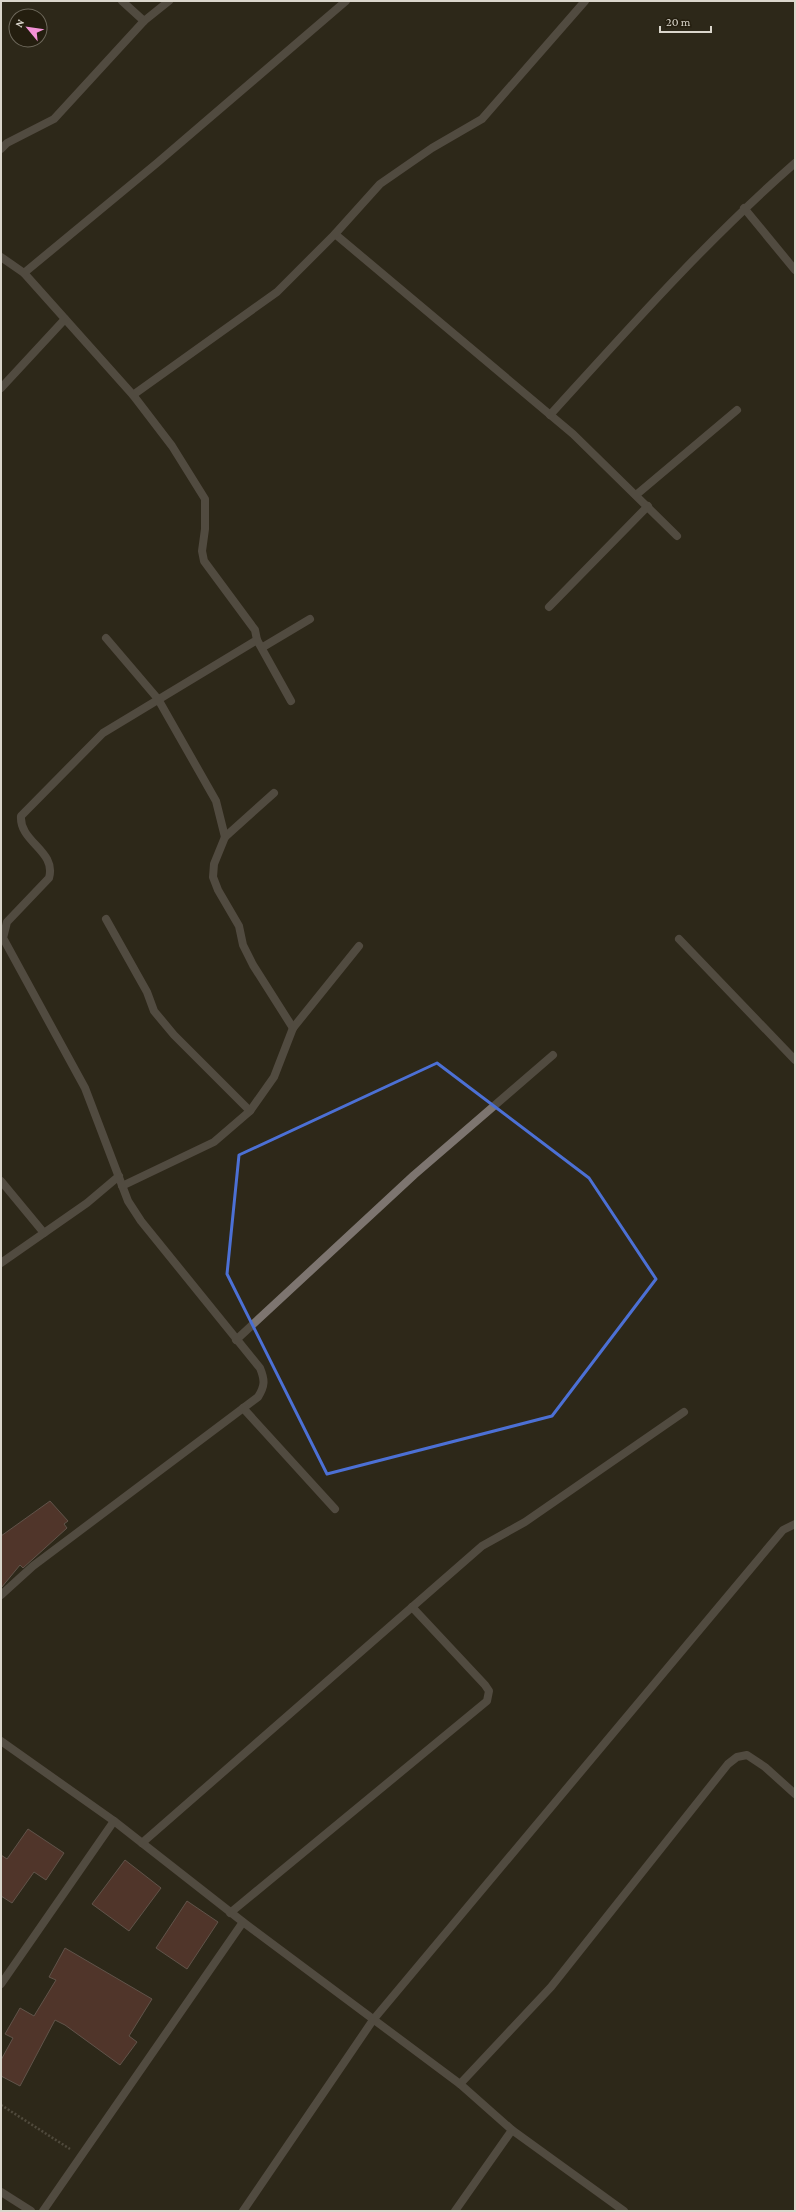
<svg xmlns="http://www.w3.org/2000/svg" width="796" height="2212" viewBox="0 0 796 2212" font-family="'Crimson Pro',serif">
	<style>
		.building { fill: #7a453e; stroke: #9e8884 }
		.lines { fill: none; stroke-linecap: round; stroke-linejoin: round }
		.path { stroke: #797467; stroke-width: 2.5; stroke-dasharray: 2 2; stroke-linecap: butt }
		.street { stroke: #7d7570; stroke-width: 8 }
		.marked { fill: none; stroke: #4c70d5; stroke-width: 3; stroke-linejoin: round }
	</style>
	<rect width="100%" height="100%" fill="#2e2819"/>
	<g class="building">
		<polygon points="50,1501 68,1521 64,1524 67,1528 23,1568 20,1565 1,1588 1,1536"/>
		<polygon points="28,1829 64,1853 46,1880 34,1872 12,1903 1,1896 1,1855 7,1859"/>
		<polygon points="125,1860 161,1888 129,1931 92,1904"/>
		<polygon points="187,1901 218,1922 187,1969 156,1948"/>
		<polygon points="65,1948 152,1999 129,2036 137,2042 120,2065 65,2025 55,2020 20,2086 1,2076 1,2060 13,2038 5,2034 20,2008 34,2016 56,1980 49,1977"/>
	</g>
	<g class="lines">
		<polyline class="path" points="1,2105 70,2149"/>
		<g class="street">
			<polyline points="122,1 144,21"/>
			<polyline points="1,149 7,143 54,119 144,21 169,1"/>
			<polyline points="744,208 795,270"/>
			<polyline points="335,234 573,434 677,536"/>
			<path d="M1 257 24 273 133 395 172 446 205 499V529L202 551 204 561 255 630 257 640 103 733 21 816C19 842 57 851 49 878L7 922 3 938 85 1088 128 1201 141 1221 260 1368C265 1380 265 1386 258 1397L33 1566 1 1595"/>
			<polyline points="24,273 157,163 346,1"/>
			<polyline points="1,388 65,319"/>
			<polyline points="133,395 277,292 335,234 380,184 432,148 482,119 585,1"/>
			<path d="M550 415C629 328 707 240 795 163"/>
			<polyline points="636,495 737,410"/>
			<polyline points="549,607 648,506"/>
			<polyline points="106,638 158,699 216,801 225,837 214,864 213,877 218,890 239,926 243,945 253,965 293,1028"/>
			<polyline points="257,640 291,701"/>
			<polyline points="263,647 310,619"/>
			<polyline points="225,837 274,793"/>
			<polyline points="106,919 147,992 154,1011 174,1035 250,1111"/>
			<polyline points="679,939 795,1060"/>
			<polyline points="1,1181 44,1233"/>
			<polyline points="122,1186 214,1142 250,1111 274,1077 293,1028 359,946"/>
			<polyline points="1,1263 87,1203 119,1176"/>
			<polyline points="236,1340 414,1175 553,1055"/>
			<polyline points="243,1408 335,1509"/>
			<polyline points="1,1741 114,1821 243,1922 460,2084 512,2130 624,2211"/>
			<polyline points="142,1843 482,1546 525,1522 684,1412"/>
			<polyline points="230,1913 487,1701 489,1691 485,1685 412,1607"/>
			<polyline points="1,1984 114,1821"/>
			<polyline points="460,2084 551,1987 728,1764 737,1757 747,1755 765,1767 795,1794"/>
			<polyline points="1,2192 31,2211"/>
			<polyline points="43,2211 243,1922"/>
			<polyline points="243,2211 373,2020 783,1530 795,1524"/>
			<polyline points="455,2211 512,2130"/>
		</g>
	</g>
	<path d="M0 0H796V2212H0ZM437 1063 589 1178 656 1279 552 1416 327 1474 227 1274 239 1155Z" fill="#2e2819" fill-opacity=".55" fill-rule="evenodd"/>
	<path class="marked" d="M437 1063 589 1178 656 1279 552 1416 327 1474 227 1274 239 1155Z"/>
	<rect width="796" height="2212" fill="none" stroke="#dad6cc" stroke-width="4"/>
	<g transform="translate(28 28) rotate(299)"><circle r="19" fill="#241e0f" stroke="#6d685b"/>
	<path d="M0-3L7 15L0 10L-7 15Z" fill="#f391d6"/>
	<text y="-6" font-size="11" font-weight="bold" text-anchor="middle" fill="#dad6cc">N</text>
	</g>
	<path d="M660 26v6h51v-6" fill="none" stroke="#dad6cc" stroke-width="2"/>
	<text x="666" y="26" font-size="12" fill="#dad6cc" stroke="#241e0f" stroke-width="3" paint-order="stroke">20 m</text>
</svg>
